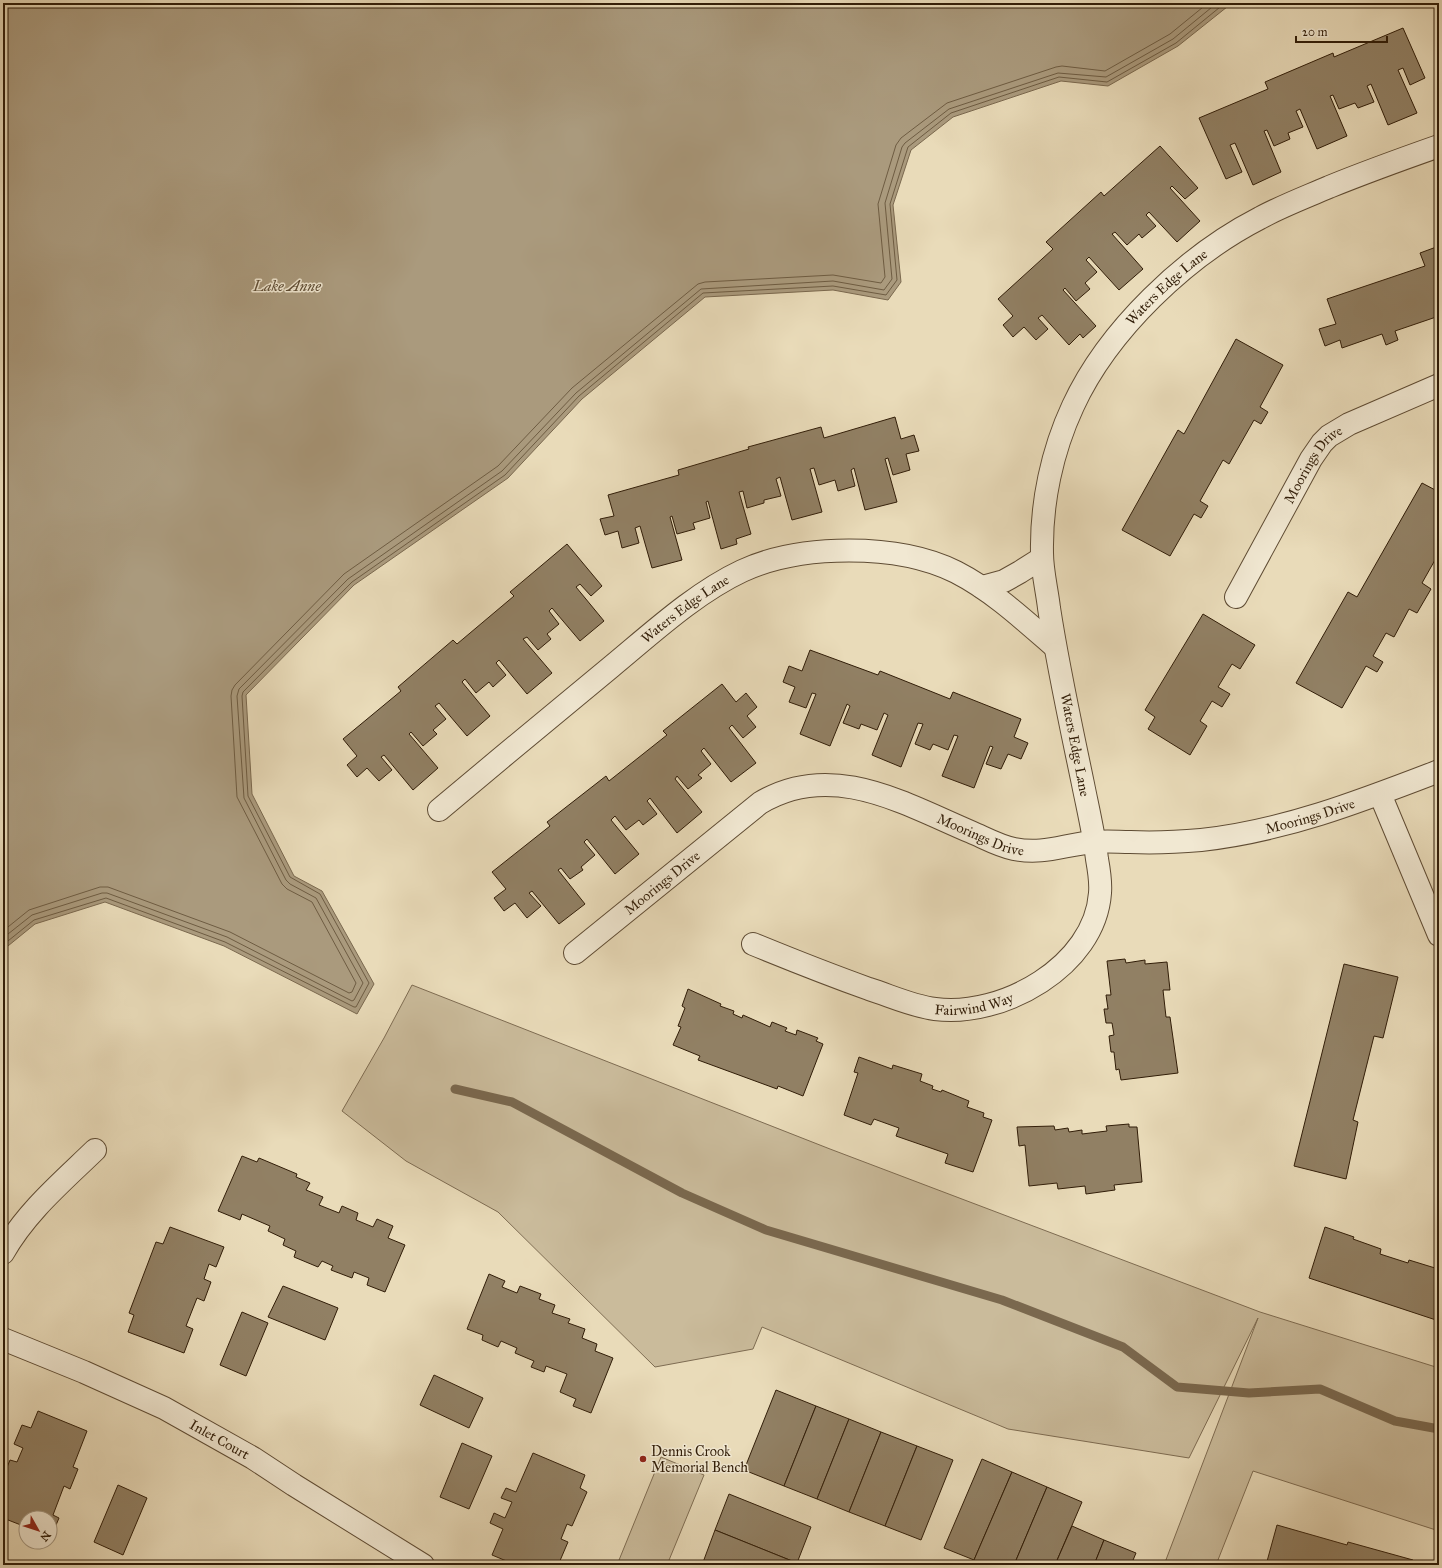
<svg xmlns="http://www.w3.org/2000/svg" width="1442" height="1568" viewBox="0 0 1442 1568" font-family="'IM FELL Great Primer',serif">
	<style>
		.green { fill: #cabb9b; stroke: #7e6c52 }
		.water { fill: #aa9a7d; stroke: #7a684e }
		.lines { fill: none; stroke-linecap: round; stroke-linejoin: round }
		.shore { stroke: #6e5c42; stroke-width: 1 }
		.stream { stroke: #7a684e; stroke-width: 9 }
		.building { fill: #918064; stroke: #311d08 }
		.minor-casing { stroke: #5f4c34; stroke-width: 24 }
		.minor { stroke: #f1e8d2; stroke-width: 22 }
		.poi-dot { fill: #8f2418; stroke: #f1e8d2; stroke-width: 1.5 }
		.labels { text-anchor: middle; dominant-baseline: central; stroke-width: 3; stroke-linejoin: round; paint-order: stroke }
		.street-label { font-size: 14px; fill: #311d08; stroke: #f1e8d2 }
		.poi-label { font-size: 14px; fill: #311d08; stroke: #f1e8d2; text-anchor: start }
		.water-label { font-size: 15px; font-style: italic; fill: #5b4931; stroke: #f1e8d2 }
	</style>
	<rect width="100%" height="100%" fill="#e9dbb9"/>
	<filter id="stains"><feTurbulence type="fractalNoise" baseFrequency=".005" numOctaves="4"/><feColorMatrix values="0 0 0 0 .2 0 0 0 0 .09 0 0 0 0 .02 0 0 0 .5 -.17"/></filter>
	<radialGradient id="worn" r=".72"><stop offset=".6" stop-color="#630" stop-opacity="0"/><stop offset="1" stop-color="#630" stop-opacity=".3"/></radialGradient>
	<g class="green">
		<polygon points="412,985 830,1149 1260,1312 1439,1368 1439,1531 1253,1471 1216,1565 1164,1565 1258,1318 1189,1458 1008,1429 762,1327 753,1349 655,1367 498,1212 406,1161 342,1111 384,1038"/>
		<polygon points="661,1457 704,1475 667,1565 617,1565"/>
	</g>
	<polygon class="water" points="3,3 1232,3 1178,46 1108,86 1061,81 953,117 911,150 893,205 901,282 888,300 833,290 705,297 582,399 508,478 354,585 246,695 252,794 294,876 322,891 374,984 357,1014 224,946 105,902 35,924 3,950"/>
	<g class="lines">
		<g class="shore">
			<polyline points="3,931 29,910 100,887 108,887 230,932 349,993 352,992 356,983 312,902 287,889 282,884 237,797 231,696 232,690 235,685 344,574 498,466 572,388 698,284 705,282 833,275 881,283 885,277 878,204 896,145 901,138 947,103 1056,67 1062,66 1105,71 1170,34 1208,3"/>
			<polyline points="3,938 32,915 102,893 107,893 227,937 352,1001 354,1000 363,983 316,898 290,884 286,880 244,798 237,696 239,689 348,579 502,471 576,393 701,289 833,281 884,290 892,279 885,203 902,147 905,143 949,109 1058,73 1106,77 1173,39 1217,3"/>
			<polyline points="3,945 34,920 106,898 225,942 354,1007 356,1007 369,983 320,894 290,877 248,796 242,696 243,692 352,582 505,475 579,396 703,293 833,286 886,295 897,280 890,204 908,147 951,113 1059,77 1107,82 1176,43 1225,3"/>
		</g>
		<polyline class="stream" points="455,1089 512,1102 682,1193 766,1230 1002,1300 1123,1347 1177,1387 1249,1393 1320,1389 1395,1421 1439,1429"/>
	</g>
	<g class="building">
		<polygon points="1403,28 1425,78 1410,85 1403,68 1398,70 1417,113 1388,125 1371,84 1367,86 1374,102 1358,108 1355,103 1339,109 1333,95 1330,96 1347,136 1317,149 1300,109 1296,111 1303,127 1288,133 1290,139 1274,146 1267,130 1264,131 1281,172 1253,185 1235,143 1230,145 1242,172 1226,179 1199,118 1268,89 1265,82 1333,53 1334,57"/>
		<polygon points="1160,146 1198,188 1185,199 1172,186 1170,188 1200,221 1177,242 1149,212 1146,215 1156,226 1142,238 1139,234 1127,245 1115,232 1112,234 1143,269 1119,290 1089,257 1086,260 1097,272 1085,283 1090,289 1076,301 1065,288 1063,290 1096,326 1083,338 1080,334 1069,345 1042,315 1038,318 1048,329 1036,340 1024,327 1013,337 1003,325 1013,316 998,299 1053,249 1046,242 1101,192 1104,196"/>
		<polygon points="1439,246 1439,301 1437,302 1439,309 1439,316 1395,331 1398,340 1386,345 1382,334 1342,348 1340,340 1325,346 1319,329 1336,324 1327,299 1425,266 1420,253"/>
		<polygon points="1236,339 1283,365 1260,407 1268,412 1261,424 1254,420 1229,464 1223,460 1200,501 1208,506 1201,518 1194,514 1170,556 1122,530 1178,430 1184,434"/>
		<polygon points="895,417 901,439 914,435 919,451 906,454 910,470 893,475 888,458 885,459 897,502 865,510 854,468 851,470 855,486 838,491 835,480 819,485 814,468 810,469 822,512 792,520 780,477 776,479 781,496 764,500 764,503 747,508 743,491 739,492 751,534 736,539 737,544 721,549 708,501 706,502 710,518 693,523 695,529 677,534 672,516 670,517 682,560 652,568 640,526 635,528 639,543 622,548 618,531 605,535 600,519 614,516 608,495 679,475 678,470 749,449 748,447 821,427 824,438"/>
		<polygon points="1422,483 1439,492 1439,562 1435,560 1422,583 1431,589 1417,613 1409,609 1394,637 1386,633 1373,656 1383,662 1377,672 1366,666 1342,708 1296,683 1348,592 1357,597"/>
		<polygon points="567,544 602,586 591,596 580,584 576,587 604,621 580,641 552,608 549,611 559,624 547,634 551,639 538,650 527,637 523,639 552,673 527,694 499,660 496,663 506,675 493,687 489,682 476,693 465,679 462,682 490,716 467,736 439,703 435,706 446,719 433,730 437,734 423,746 411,732 409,734 438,768 413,790 384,755 381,757 392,770 379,781 367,768 357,777 347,765 357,756 343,739 401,691 398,687 453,640 457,644 514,596 510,592"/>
		<polygon points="1203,614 1255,645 1240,669 1232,664 1218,687 1230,694 1222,707 1212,701 1200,721 1207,726 1190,755 1148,729 1155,717 1145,710"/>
		<polygon points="810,650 878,675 880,671 950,699 953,692 1021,719 1014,737 1028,743 1021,759 1008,754 1001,769 986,764 993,747 990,746 974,788 942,776 958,736 954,735 948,750 933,744 930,750 915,744 923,724 918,723 901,767 872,755 888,715 884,713 877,730 861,724 859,729 843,723 850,706 847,704 830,746 800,734 816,694 812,693 806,708 789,702 795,687 783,682 789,666 802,671"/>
		<polygon points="722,684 736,702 746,693 757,707 747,716 756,727 743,738 732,725 729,728 756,763 731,782 704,748 701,751 711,764 698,775 702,778 688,789 677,776 675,779 702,812 677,833 650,798 647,801 657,814 643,825 639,820 626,830 615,816 611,820 639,854 615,874 587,839 584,842 595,855 581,867 583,870 570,879 561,868 558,870 585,904 559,924 532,891 529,893 541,906 527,918 515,903 504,911 494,898 506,889 492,872 550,826 547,822 606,776 609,781 667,735 663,731"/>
		<polygon points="1125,959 1126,963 1145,960 1145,964 1167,962 1170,990 1163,990 1166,1017 1170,1017 1178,1073 1121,1080 1119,1069 1116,1070 1114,1052 1111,1052 1109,1036 1114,1035 1112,1023 1106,1023 1104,1009 1108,1009 1106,995 1111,995 1107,961"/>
		<polygon points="1344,964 1398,977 1383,1038 1374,1036 1353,1120 1358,1122 1346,1179 1294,1166"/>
		<polygon points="688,989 721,1004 720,1006 734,1011 733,1014 742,1018 743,1015 770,1027 772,1022 787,1028 785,1031 796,1035 797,1030 818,1038 816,1041 823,1044 803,1096 778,1086 777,1089 698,1060 700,1056 673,1045 681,1027 678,1026 685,1008 682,1006"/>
		<polygon points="859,1057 892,1069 893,1065 922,1074 920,1081 933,1086 932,1089 941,1092 942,1090 969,1101 967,1107 984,1113 983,1117 992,1120 973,1172 945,1163 948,1154 896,1136 899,1128 874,1119 871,1125 844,1115 858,1073 854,1072"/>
		<polygon points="1129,1124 1129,1127 1137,1127 1142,1182 1114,1185 1115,1190 1086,1194 1085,1186 1058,1189 1057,1183 1029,1186 1025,1145 1019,1146 1017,1127 1054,1126 1055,1130 1068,1128 1069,1132 1082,1130 1082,1134 1107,1131 1106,1126"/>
		<polygon points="242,1156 257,1162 259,1158 297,1174 296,1177 310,1183 306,1190 323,1197 319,1205 339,1213 342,1206 358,1213 356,1220 373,1227 377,1219 393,1226 388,1238 405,1245 385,1292 367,1285 369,1278 354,1272 352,1278 331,1270 333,1266 322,1261 318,1267 294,1257 296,1251 283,1245 285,1239 268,1231 270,1226 242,1214 240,1220 218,1211"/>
		<polygon points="170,1227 224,1247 216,1267 209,1264 204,1279 211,1282 204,1301 197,1298 186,1326 193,1329 184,1353 128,1332 134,1315 129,1313 156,1242 163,1244"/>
		<polygon points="1325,1227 1354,1237 1353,1239 1381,1249 1380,1254 1408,1263 1409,1260 1435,1268 1436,1265 1439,1266 1439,1321 1309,1278"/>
		<polygon points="489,1274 505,1281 502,1287 517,1293 520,1286 541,1294 539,1299 555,1305 552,1313 570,1319 568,1323 585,1329 582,1338 597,1344 595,1351 613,1358 591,1413 573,1406 576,1399 560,1392 567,1374 546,1366 544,1372 531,1367 534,1361 515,1353 517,1348 501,1341 498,1347 482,1340 483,1335 467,1329"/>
		<polygon points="283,1286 338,1308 325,1340 268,1317"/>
		<polygon points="242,1312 268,1323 246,1376 220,1365"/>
		<polygon points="434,1375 483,1398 469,1428 420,1405"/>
		<polygon points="776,1390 816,1406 784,1486 744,1470"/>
		<polygon points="816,1406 849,1419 817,1499 784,1486"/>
		<polygon points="38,1411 87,1431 73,1467 78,1469 70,1489 64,1486 53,1515 59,1518 51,1537 50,1537 50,1518 26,1518 26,1527 3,1518 3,1477 10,1460 17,1462 23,1448 14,1444 22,1425 31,1428"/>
		<polygon points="849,1419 881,1432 849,1512 817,1499"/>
		<polygon points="881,1432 917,1446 885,1526 849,1512"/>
		<polygon points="462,1443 492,1456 469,1509 440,1497"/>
		<polygon points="917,1446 953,1460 921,1540 885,1526"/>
		<polygon points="533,1453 585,1475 580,1488 587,1492 572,1526 567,1524 561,1539 568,1542 559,1563 554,1561 552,1565 516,1565 492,1555 503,1529 490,1523 494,1513 505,1518 512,1502 501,1498 506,1488 516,1492"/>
		<polygon points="982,1459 1012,1472 974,1560 944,1548"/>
		<polygon points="1012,1472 1047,1487 1014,1565 985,1565 974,1560"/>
		<polygon points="118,1485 147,1498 123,1555 94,1542"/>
		<polygon points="1047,1487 1082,1502 1055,1565 1014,1565"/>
		<polygon points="729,1494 811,1527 797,1563 715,1530"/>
		<polygon points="1277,1525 1347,1545 1348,1542 1413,1560 1411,1565 1266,1565"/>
		<polygon points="1072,1526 1104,1540 1094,1565 1055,1565"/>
		<polygon points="715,1530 797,1563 797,1565 702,1565"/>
		<polygon points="1104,1540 1136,1553 1131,1565 1094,1565"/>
	</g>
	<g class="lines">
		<g class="minor-casing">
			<g id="minor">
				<polyline points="982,587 1004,581 1020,572 1042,558"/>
				<path id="s1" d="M1236 597 1311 459 1322 443 1329 436 1349 424 1439 385"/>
				<polyline points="1380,794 1439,935"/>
				<path id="s2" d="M439 810C496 762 554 714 611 667 651 634 695 593 742 571 800 544 898 543 956 572 993 591 1024 620 1055 647"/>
				<path id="s3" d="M753 944C792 960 830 975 869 989 891 996 912 1006 935 1009 1002 1018 1095 966 1100 893 1101 882 1099 870 1097 859 1094 834 1088 809 1083 784 1071 726 1058 667 1049 608 1047 590 1042 571 1042 553 1041 503 1052 451 1073 406 1108 330 1186 256 1260 218 1282 206 1306 197 1329 187 1366 172 1402 159 1439 146"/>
				<path id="s4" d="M575 953 760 803C831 760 903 803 971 832 985 838 999 846 1014 849 1045 855 1065 844 1095 842 1106 841 1119 842 1130 842 1154 843 1178 842 1201 840 1284 831 1361 801 1439 771"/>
				<path d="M3 1253C26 1212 62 1182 95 1150"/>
				<path id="s5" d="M3 1339 84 1372 164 1408 253 1458 294 1485 423 1565"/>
			</g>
		</g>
		<use href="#minor" class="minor"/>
	</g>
	<circle class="poi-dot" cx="643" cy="1459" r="4"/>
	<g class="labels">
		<g class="street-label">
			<text stroke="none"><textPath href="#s3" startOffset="1065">Waters Edge Lane</textPath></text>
			<text stroke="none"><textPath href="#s1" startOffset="154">Moorings Drive</textPath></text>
			<text stroke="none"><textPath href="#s2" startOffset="318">Waters Edge Lane</textPath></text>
			<text transform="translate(1075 745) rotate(79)">Waters Edge Lane</text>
			<text stroke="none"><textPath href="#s4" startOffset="807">Moorings Drive</textPath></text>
			<text stroke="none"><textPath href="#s4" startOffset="471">Moorings Drive</textPath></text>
			<text stroke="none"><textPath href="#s4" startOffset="112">Moorings Drive</textPath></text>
			<text stroke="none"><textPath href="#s3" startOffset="233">Fairwind Way</textPath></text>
			<text stroke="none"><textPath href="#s5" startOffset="239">Inlet Court</textPath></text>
		</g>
		<g class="poi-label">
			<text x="651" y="1451">Dennis Crook<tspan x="651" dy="16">Memorial Bench</tspan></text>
		</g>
		<g class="water-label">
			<text x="287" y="286">Lake Anne</text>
		</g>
	</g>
	<rect width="1442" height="1568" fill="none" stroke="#e9dbb9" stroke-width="16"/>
	<rect x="4" y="4" width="1434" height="1560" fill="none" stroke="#311d08" stroke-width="2"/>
	<rect x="8" y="8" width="1426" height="1552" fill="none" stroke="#311d08"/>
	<g transform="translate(38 1530) rotate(129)"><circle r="19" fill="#f1e8d2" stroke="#a49781"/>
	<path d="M0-3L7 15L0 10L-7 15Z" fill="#8f2418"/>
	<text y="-6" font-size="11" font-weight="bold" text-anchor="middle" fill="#311d08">N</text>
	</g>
	<path d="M1296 36v6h91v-6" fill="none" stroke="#311d08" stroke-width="2"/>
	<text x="1302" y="36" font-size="12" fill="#311d08" stroke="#f1e8d2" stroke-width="3" paint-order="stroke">20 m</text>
	<rect width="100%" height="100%" filter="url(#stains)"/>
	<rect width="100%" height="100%" fill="url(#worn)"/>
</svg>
